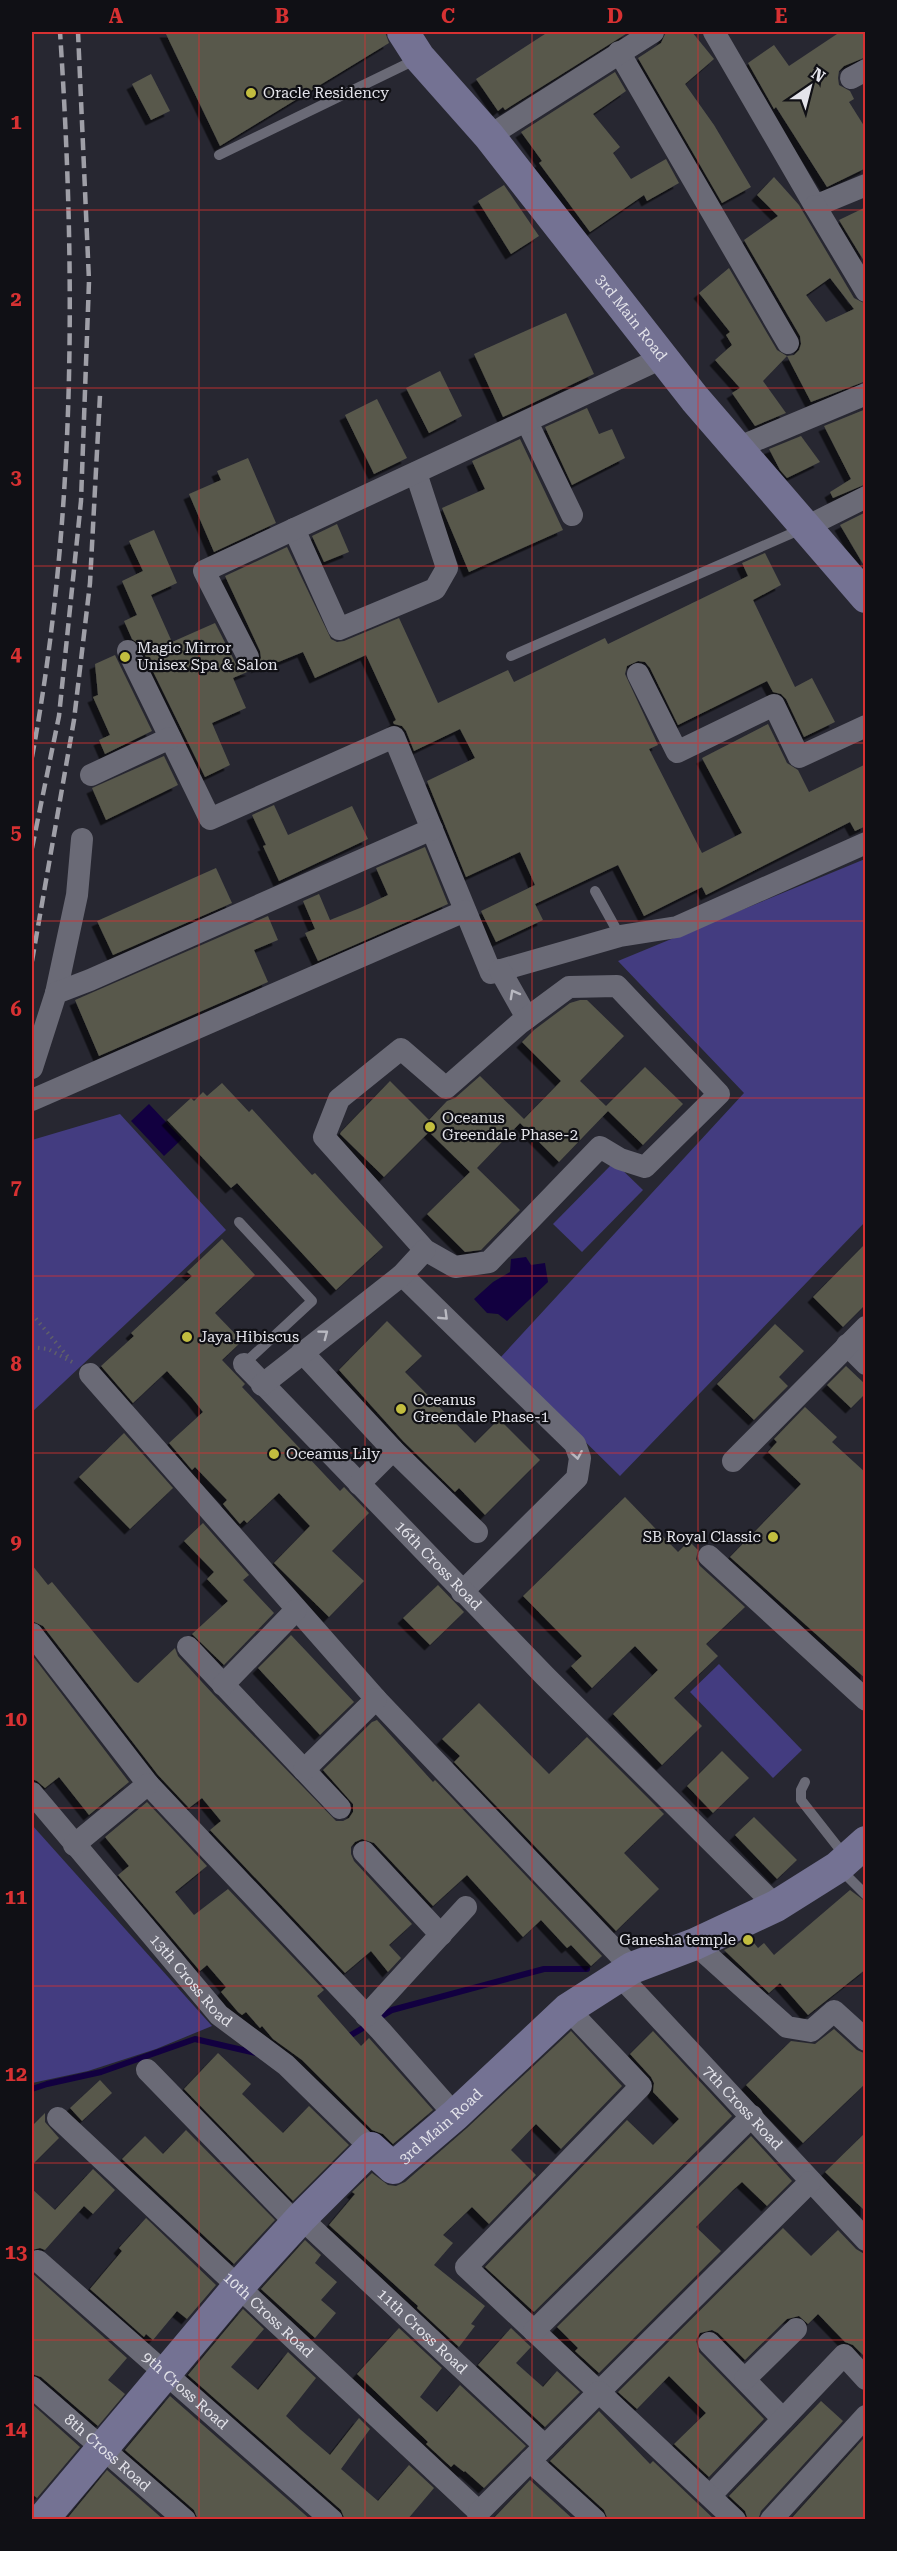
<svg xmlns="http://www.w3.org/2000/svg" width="897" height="2551" viewBox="0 0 897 2551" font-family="'Roboto Serif',serif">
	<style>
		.green { fill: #433c80 }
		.water { fill: #120040 }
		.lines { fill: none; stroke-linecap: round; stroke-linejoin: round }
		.stream { stroke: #120040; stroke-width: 6 }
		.building { fill: #58584c; fill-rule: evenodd; filter: url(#shadow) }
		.path { stroke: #5f5f69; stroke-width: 4; stroke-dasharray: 1.5 4.5; stroke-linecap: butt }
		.lane { stroke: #6a6a76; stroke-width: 10 }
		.street { stroke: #6a6a76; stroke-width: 22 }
		.secondary { stroke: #747293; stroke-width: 32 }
		.rail { stroke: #9f9fa7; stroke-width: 4.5; stroke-dasharray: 12 6; stroke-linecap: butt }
		.oneway { stroke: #b9b9c1 }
		.grid { fill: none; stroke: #d73132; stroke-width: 1.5; stroke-opacity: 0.55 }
		.poi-dot { fill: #c2bd3f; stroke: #101015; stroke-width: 2 }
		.labels { text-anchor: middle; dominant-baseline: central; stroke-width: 4.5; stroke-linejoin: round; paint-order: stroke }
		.poi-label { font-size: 15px; fill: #e3e3ea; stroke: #101015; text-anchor: start }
		.street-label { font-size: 15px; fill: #e3e3ea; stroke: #101015 }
		.neatline { fill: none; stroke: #d73132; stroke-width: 2 }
		.grid-label { font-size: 20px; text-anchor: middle; font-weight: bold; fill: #d73132 }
	</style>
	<defs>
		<filter id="shadow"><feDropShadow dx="-5.5" dy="5.5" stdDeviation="0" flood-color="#0009"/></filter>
	</defs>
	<rect width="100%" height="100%" fill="#272731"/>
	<g class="green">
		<polygon points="865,859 865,1222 620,1476 500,1358 744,1093 618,961"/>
		<polygon points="120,1114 226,1230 32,1412 32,1140"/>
		<polygon points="614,1162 643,1190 582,1252 553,1224"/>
		<polygon points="719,1664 802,1750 773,1778 690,1692"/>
		<polygon points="32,1825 212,2026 156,2049 88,2071 32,2083"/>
	</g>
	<g class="water">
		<polygon points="149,1104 182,1139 164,1156 131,1121"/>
		<polygon points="526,1257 531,1265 545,1263 548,1282 507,1321 498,1314 487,1313 474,1299 493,1282 510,1272 511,1259"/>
	</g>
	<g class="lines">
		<g class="stream">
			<polyline points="377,2019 392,2010 544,1969 587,1969"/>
			<polyline points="346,2038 368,2025"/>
			<polyline points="32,2089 47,2084 101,2072 195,2039 256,2053"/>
		</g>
	</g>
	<g class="building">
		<polygon points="165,32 385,32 389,43 220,146"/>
		<polygon points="548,32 629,32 505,110 503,107 498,111 476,79"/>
		<polygon points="666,32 692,32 714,59 685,84 714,125 751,187 722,203 638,58 661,43"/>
		<polygon points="840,32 866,32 866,57 844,66 839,71 838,78 839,85 850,91 854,99 849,102 866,129 866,168 827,187 776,107 774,109 748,63 774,45 789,66"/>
		<polygon points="615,72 626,91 593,114 620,147 613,153 631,179 666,159 679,183 647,201 644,195 590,232 539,163 542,161 521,132"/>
		<polygon points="151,74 170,111 151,120 132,84"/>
		<path d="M774 177 799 205 854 298 866 304V381L811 402 787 356 763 381 786 413 755 426 732 393 740 388 715 360 732 345 726 335 730 332 699 293 729 268 777 350 787 356 794 355 799 350 801 344 800 336 744 240 778 216 757 195ZM830 278 854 309 826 322 806 295Z"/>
		<polygon points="504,185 539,236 511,254 478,201"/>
		<polygon points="866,207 866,261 864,261 839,220"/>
		<polygon points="566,313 594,374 503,417 474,354"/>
		<polygon points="440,371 462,416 429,433 406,388"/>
		<polygon points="377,399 407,458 374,474 345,415"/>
		<polygon points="587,408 599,434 612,429 625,458 572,485 545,427"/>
		<polygon points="866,409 866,484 833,498 830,492 851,479 824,426"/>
		<polygon points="801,436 820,462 787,478 780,470 769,449"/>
		<polygon points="520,439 563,530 469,572 442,508 485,489 472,461"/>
		<polygon points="248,458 276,523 214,552 189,494 221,480 217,471"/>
		<polygon points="866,512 866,569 840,525"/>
		<polygon points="337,524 349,552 324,562 312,536"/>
		<polygon points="154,530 177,583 151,595 172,642 215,623 236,664 241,669 252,670 233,678 246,708 212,723 230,765 205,777 140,645 132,639 124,621 137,615 122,581 143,571 129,541"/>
		<polygon points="287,547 331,639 337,642 344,641 399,618 438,703 508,670 514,682 605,638 608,644 748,576 742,563 765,553 781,585 753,600 795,687 812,678 835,722 804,737 786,699 781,694 773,692 767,681 678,725 650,668 645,662 638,661 627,666 625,674 658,745 649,749 702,853 742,833 702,758 768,724 787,763 798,770 809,792 866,764 866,826 855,831 850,822 706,895 702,887 644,916 618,865 535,904 543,920 496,942 481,911 535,885 520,852 466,877 427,781 475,758 460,729 414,751 406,731 402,726 394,724 393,722 396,720 366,655 315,678 303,652 266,667 264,664 256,668 261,658 260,651 225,576"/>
		<polygon points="115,655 152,731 105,754 99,740 110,735 93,697 98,695 95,664"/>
		<polygon points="164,756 178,785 106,820 92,788"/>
		<polygon points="274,805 288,835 352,806 368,839 279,881 263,846 266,845 252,815"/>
		<polygon points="425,847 448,904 318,961 305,933 315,929 303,901 319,894 330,920 360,908 388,895 376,868"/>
		<polygon points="216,868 232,903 113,955 97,921"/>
		<polygon points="268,916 278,940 254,950 268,982 99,1056 75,1000"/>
		<polygon points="580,1000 587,1000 624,1036 580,1081 606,1106 645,1067 683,1104 643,1145 608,1111 559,1162 520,1123 477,1168 520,1210 481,1250 465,1252 427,1214 470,1172 429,1132 384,1177 340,1134 341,1132 390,1081 429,1120 447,1101 455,1098 480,1076 524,1119 561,1081 522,1042 534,1030 570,1003"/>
		<polygon points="222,1083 249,1112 252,1109 312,1175 315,1173 383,1247 336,1290 237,1183 231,1188 167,1120 191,1098 194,1101 203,1092 207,1096"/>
		<polygon points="222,1239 255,1275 215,1313 242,1341 222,1360 245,1384 242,1387 340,1491 344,1487 369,1513 332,1551 364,1581 329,1617 274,1563 310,1526 279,1493 247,1523 244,1520 240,1524 223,1504 227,1500 195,1467 192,1470 169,1443 203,1412 192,1398 167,1371 133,1403 101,1366 134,1336 131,1333 192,1276 187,1272"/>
		<polygon points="866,1243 866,1304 843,1327 813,1297"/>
		<polygon points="387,1321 422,1356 405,1372 475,1443 499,1419 540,1460 485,1515 459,1488 455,1492 403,1441 339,1370"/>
		<polygon points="775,1324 804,1351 779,1377 788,1386 754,1420 717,1384"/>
		<polygon points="846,1366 866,1385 866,1393 851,1408 827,1385"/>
		<polygon points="805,1407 837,1437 832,1442 866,1473 866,1679 730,1557 801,1484 768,1452 777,1442 774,1439"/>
		<polygon points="124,1433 173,1488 130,1529 79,1477"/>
		<polygon points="625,1497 678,1552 689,1541 698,1550 696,1559 700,1566 745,1607 706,1644 718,1656 674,1698 702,1726 662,1765 613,1714 658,1670 635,1646 592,1688 571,1666 582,1656 523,1596"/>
		<polygon points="203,1523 249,1575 243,1580 274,1613 224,1665 192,1634 228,1601 207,1579 214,1572 184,1541"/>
		<polygon points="32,1565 48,1585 52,1582 134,1681 138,1683 175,1648 178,1656 213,1694 336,1821 343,1821 349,1818 353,1812 353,1804 323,1770 372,1722 377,1720 433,1782 435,1780 602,1956 591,1966 571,1945 567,1948 541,1920 523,1937 467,1875 433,1906 374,1843 362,1839 355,1842 351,1847 351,1854 354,1861 412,1924 389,1945 401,1958 388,1972 371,1951 345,1973 210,1830 221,1821 202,1798 189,1808 158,1775 43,1626 32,1621"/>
		<polygon points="438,1585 464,1612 430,1645 403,1618"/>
		<polygon points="291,1635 354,1702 320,1735 258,1668"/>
		<polygon points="32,1655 129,1782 89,1815 59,1777 45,1788 37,1781 32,1779"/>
		<polygon points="479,1703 549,1774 587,1737 664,1814 624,1853 659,1889 616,1931 454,1762 460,1756 442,1739"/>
		<polygon points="722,1751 749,1778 713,1813 687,1786"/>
		<polygon points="147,1802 207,1866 175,1892 194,1915 228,1889 324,1990 317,1996 361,2046 369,2038 433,2110 393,2144 383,2134 372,2130 302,2060 273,2039 262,2026 260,2028 246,2012 242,2015 238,2012 221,1992 226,1987 207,1965 200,1971 118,1875 129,1866 105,1837"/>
		<polygon points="754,1817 797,1860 777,1879 735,1835"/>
		<polygon points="850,1890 866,1902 866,1969 808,2015 780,1983 769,1993 724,1950 750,1938 758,1948 764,1943 774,1955"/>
		<polygon points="834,2029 857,2050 866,2054 866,2083 803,2143 746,2085 791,2041 815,2044"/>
		<polygon points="571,2031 622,2086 561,2149 536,2124 511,2150 536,2175 489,2224 472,2207 443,2235 453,2243 434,2265 485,2306 471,2324 475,2326 459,2347 417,2308 418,2306 329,2225 355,2194 352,2192 372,2173 388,2185 396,2186 405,2182 467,2128"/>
		<polygon points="653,2031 732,2116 534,2312 485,2267 627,2120 653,2145 679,2119 653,2092 654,2083 651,2077 630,2054"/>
		<polygon points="218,2053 251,2084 242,2094 283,2133 309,2106 349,2145 293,2201 184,2089"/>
		<polygon points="100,2080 112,2093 82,2121 70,2108"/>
		<polygon points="45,2113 45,2122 59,2138 32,2165 32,2126"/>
		<polygon points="186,2130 275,2220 234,2264 122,2159 145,2136 163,2154"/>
		<polygon points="866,2132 866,2212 825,2172"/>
		<polygon points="751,2136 792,2181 767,2206 742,2182 733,2190 696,2227 721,2251 599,2373 575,2351 578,2348 557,2327"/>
		<polygon points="93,2169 115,2190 93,2214 84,2206 45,2250 40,2248 32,2250 32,2189 55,2210"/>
		<polygon points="146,2218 216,2285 187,2319 177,2311 153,2340 146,2334 144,2337 90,2289 122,2251 119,2248"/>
		<polygon points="783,2228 811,2256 838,2230 856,2249 866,2255 866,2358 853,2345 845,2342 818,2314 808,2324 799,2316 787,2319 745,2360 718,2333 712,2330 700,2333 696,2340 699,2352 764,2419 709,2477 674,2444 706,2413 669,2376 637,2409 618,2392"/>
		<polygon points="305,2240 321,2255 315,2263 337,2282 321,2300 336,2313 315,2338 261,2289"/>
		<polygon points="32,2273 127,2358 108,2380 125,2394 98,2426 41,2377 32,2374"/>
		<polygon points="243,2309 264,2329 231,2367 258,2390 288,2352 289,2353 316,2378 286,2416 301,2430 330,2455 359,2418 370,2429 341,2469 378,2501 409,2465 434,2488 407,2520 345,2520 341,2510 188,2375"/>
		<polygon points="399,2328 442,2368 420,2397 437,2412 460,2385 526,2446 484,2488 465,2471 464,2472 454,2464 451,2467 426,2444 428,2442 357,2374"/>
		<polygon points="511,2328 531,2347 516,2363 543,2387 557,2371 580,2392 545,2427 478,2365"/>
		<polygon points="170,2396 311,2520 198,2520 194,2510 125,2450"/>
		<polygon points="821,2401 843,2421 761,2511 758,2520 748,2520 745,2511 729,2496"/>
		<polygon points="32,2404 80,2447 37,2498 32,2494"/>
		<polygon points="599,2411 650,2464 653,2461 715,2520 608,2520 604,2510 550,2461"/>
		<polygon points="863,2439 866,2441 866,2520 790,2520"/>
		<polygon points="107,2470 164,2520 66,2520"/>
		<polygon points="530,2480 574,2520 492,2520"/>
	</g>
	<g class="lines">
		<g class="path">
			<polyline points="32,1314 68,1357"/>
			<polyline points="32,1347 48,1349 74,1363"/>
		</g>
		<g class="lane">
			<polyline points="219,155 417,59"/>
			<polyline points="511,656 804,528"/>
			<polyline points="595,891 620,936"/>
			<polyline points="239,1222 312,1301 244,1364"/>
			<polyline points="805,1782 801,1790 801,1800 845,1856"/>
			<polyline points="841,1870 866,1895"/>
		</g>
		<g class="street">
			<polyline points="714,32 815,206 866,185"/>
			<polyline points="619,52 788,343"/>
			<polyline points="851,78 866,70"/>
			<polyline points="489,136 653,32"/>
			<polyline points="815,206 866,291"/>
			<polyline points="527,422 572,515"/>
			<polyline points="737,448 866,394"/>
			<polyline points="804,528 866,497"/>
			<polyline points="294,529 339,629 435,589 447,568 416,473"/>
			<polyline points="128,651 210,819 394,737 491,973 620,936 677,927 866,843"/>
			<polyline points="248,657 204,571 662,358"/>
			<polyline points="638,674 677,752 774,705 799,757 866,726"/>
			<polyline points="91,775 170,738"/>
			<polyline points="500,970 527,1018"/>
			<polygon points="617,986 719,1094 645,1167 620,1159 600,1147 489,1262 455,1267 425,1250 324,1137 339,1099 401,1049 446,1088 519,1024 569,987"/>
			<polyline points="56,993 77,895 82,839"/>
			<polyline points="32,1068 56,993 90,980 432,829"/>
			<polyline points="32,1100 465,911"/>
			<polyline points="402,1275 575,1444 580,1458 577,1478 462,1592"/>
			<polyline points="847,1345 866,1364"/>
			<polyline points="302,1352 393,1450 477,1532"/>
			<path id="s1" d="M244 1364 545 1676 776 1906"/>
			<polyline points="90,1374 376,1699 632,1968"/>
			<polyline points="262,1385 402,1275 425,1250"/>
			<polyline points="733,1461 866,1327"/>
			<polyline points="359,1484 393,1450"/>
			<polyline points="709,1556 866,1700"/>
			<polyline points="32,1634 148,1784 381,2031 455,2115"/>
			<polyline points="188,1647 340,1808"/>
			<polyline points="223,1685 296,1610"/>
			<polyline points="304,1770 376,1699"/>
			<path id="s2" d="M32 1793 219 2015 286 2065 371 2148"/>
			<polyline points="74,1845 148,1784"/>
			<polyline points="364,1852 441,1935"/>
			<polyline points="695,1944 787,2027 811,2031 834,2011 866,2040"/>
			<path id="s3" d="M620 1976 866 2240"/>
			<polyline points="568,2009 641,2086 466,2267 599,2392 810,2182"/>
			<polyline points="366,2016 466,1907"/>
			<polyline points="147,2070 296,2223"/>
			<path id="s4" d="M58 2118 479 2512"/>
			<path id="s5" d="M301 2218 545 2446"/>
			<path id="s6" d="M38 2261 332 2520"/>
			<polyline points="534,2331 752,2116"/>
			<polyline points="709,2343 783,2419"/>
			<polyline points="745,2379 796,2329"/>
			<path id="s7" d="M32 2387 185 2520"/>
			<polyline points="530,2461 595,2520"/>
			<polyline points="710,2496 844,2355 866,2379"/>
			<polyline points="478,2520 479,2512 599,2392 735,2520"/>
			<polyline points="771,2520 866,2416"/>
		</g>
		<g class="secondary">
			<path id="s8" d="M403 32 419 57 489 136 695 399 866 597"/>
			<path id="s9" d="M42 2520 238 2287 301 2218 371 2148 393 2168 455 2115 568 2009 632 1968 695 1944 776 1906 838 1867 866 1842"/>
		</g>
		<g class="rail">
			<path d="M32 757C76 519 76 273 60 32"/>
			<polyline points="32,848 59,716 81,501 89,281 78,32"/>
			<polyline points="32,961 74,720 90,583 100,395"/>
		</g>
	</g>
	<defs><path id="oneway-chevron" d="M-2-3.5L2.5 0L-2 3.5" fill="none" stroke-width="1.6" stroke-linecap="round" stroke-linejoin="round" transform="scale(1.5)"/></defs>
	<g class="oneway">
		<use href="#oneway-chevron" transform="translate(514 994) rotate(-119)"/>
		<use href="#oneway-chevron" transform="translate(444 1316) rotate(44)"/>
		<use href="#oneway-chevron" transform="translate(324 1334) rotate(-37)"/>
		<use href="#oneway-chevron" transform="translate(577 1455) rotate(80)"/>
	</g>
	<path class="grid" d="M199 32V2520M365 32V2520M532 32V2520M698 32V2520M32 210H866M32 388H866M32 566H866M32 743H866M32 921H866M32 1098H866M32 1276H866M32 1453H866M32 1630H866M32 1808H866M32 1986H866M32 2163H866M32 2340H866"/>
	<g class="poi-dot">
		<circle cx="251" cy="93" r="6"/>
		<circle cx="125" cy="657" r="6"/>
		<circle cx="430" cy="1127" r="6"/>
		<circle cx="187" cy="1337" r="6"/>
		<circle cx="401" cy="1409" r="6"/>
		<circle cx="274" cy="1454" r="6"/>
		<circle cx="773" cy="1537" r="6"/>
		<circle cx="748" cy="1940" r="6"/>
	</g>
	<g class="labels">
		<g class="poi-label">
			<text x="263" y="93">Oracle Residency</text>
			<text x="137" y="648">Magic Mirror<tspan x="137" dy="17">Unisex Spa &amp; Salon</tspan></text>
			<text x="442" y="1118">Oceanus<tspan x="442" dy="17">Greendale Phase-2</tspan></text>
			<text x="199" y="1337">Jaya Hibiscus</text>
			<text x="413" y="1400">Oceanus<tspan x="413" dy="17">Greendale Phase-1</tspan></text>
			<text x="286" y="1454">Oceanus Lily</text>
			<text x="761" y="1537" text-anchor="end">SB Royal Classic</text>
			<text x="736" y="1940" text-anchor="end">Ganesha temple</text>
		</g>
		<g class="street-label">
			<text stroke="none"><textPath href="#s8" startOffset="366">3rd Main Road</textPath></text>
			<text stroke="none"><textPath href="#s1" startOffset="280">16th Cross Road</textPath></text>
			<text stroke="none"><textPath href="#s2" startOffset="246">13th Cross Road</textPath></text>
			<text stroke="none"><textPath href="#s3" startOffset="180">7th Cross Road</textPath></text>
			<text stroke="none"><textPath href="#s9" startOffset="590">3rd Main Road</textPath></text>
			<text stroke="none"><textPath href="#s4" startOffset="288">10th Cross Road</textPath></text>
			<text stroke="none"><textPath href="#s5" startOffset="166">11th Cross Road</textPath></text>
			<text stroke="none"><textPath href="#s6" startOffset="196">9th Cross Road</textPath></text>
			<text stroke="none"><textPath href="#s7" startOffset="100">8th Cross Road</textPath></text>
		</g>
	</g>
	<rect width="897" height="2551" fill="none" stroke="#101015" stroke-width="66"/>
	<g transform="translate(810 87) rotate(35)" stroke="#101015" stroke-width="4.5" paint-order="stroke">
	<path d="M0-4.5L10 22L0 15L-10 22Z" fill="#e3e3ea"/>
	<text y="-9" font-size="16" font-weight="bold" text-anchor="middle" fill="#e3e3ea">N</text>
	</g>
	<rect x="33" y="33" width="831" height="2485" class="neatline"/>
	<g class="grid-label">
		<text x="116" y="23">A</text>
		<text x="282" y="23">B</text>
		<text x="448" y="23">C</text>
		<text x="615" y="23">D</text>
		<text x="781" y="23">E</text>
		<text x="16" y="129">1</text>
		<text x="16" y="306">2</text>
		<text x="16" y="484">3</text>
		<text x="16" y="661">4</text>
		<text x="16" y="839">5</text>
		<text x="16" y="1016">6</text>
		<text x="16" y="1194">7</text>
		<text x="16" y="1371">8</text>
		<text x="16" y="1549">9</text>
		<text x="16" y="1726">10</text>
		<text x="16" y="1904">11</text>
		<text x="16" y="2081">12</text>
		<text x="16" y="2259">13</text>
		<text x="16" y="2436">14</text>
	</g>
</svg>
